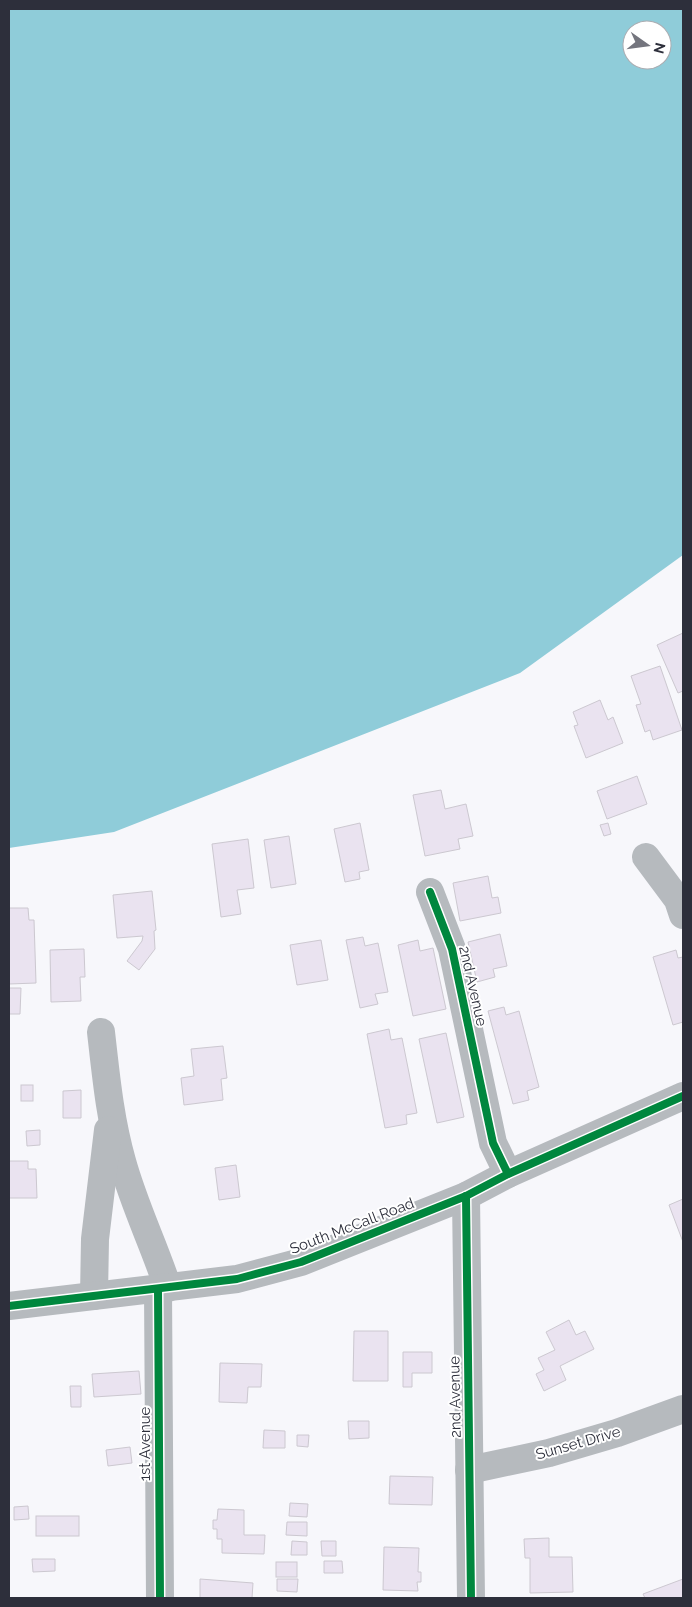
<svg xmlns="http://www.w3.org/2000/svg" width="692" height="1607" viewBox="0 0 692 1607" font-family="Raleway,sans-serif">
	<style>
		.water { fill: #8fccd9; fill-rule: evenodd }
		.building { fill: #eae3f0; stroke: #ccc8d0 }
		.lines { fill: none; stroke-linecap: round; stroke-linejoin: round }
		.minor { stroke: #b6babe; stroke-width: 28 }
		.cycleway-casing { stroke: #fff; stroke-width: 11 }
		.cycleway { stroke: #00873e; stroke-width: 8 }
		.labels { text-anchor: middle; dominant-baseline: central; stroke-width: 4; stroke-linejoin: round; paint-order: stroke }
		.street-label { font-size: 15px; fill: #2d2f3b; stroke: #fff }
	</style>
	<rect width="100%" height="100%" fill="#f7f7fb"/>
	<path class="water" d="M9 9H683V555L520 673 114 832 9 848ZM632 30H662V60H632Z"/>
	<g class="building">
		<polygon points="683,633 683,691 678,693 657,645"/>
		<polygon points="660,666 682,730 653,740 650,730 645,732 636,705 641,704 631,676"/>
		<polygon points="600,700 608,720 613,717 623,743 586,758 574,726 578,725 573,712"/>
		<polygon points="637,776 647,804 607,819 597,791"/>
		<polygon points="441,790 445,809 466,804 473,836 458,839 460,849 425,856 413,795"/>
		<polygon points="360,823 369,870 359,872 360,879 345,882 334,829"/>
		<polygon points="608,823 611,834 604,836 600,825"/>
		<polygon points="289,836 296,884 271,888 264,840"/>
		<polygon points="248,839 254,888 237,890 241,914 221,917 212,844"/>
		<polygon points="488,876 492,898 498,897 501,913 460,921 453,883"/>
		<polygon points="152,891 156,930 154,931 155,949 139,970 127,961 142,941 143,936 117,938 113,895"/>
		<polygon points="9,908 28,908 29,920 34,920 36,983 9,984"/>
		<polygon points="500,934 507,966 493,969 495,977 477,982 468,942"/>
		<polygon points="363,937 365,946 378,943 388,992 375,994 378,1004 360,1008 346,940"/>
		<polygon points="321,940 328,980 297,985 290,945"/>
		<polygon points="418,940 420,951 433,948 446,1009 413,1016 398,945"/>
		<polygon points="84,949 85,977 80,977 81,1001 51,1002 50,950"/>
		<polygon points="676,950 678,958 683,957 683,1022 673,1025 653,957"/>
		<polygon points="9,988 21,988 20,1014 9,1014"/>
		<polygon points="504,1007 506,1015 519,1011 539,1087 527,1091 529,1100 513,1104 488,1011"/>
		<polygon points="389,1029 391,1040 402,1038 417,1113 406,1115 407,1124 385,1128 367,1034"/>
		<polygon points="446,1033 464,1117 437,1123 419,1039"/>
		<polygon points="223,1046 227,1078 221,1079 223,1100 184,1105 181,1078 194,1076 191,1049"/>
		<rect x="21" y="1085" width="12" height="16"/>
		<polygon points="81,1090 81,1118 63,1118 63,1091"/>
		<polygon points="40,1130 40,1145 27,1146 26,1131"/>
		<polygon points="9,1161 28,1161 28,1169 36,1169 37,1198 9,1198"/>
		<polygon points="236,1165 240,1197 219,1200 215,1168"/>
		<polygon points="683,1199 683,1242 669,1205"/>
		<polygon points="569,1320 576,1335 585,1331 594,1349 560,1366 566,1380 544,1391 536,1374 544,1370 538,1358 555,1350 546,1332"/>
		<polygon points="354,1331 388,1331 388,1381 353,1381"/>
		<polygon points="403,1352 432,1352 432,1373 412,1373 412,1387 403,1387"/>
		<polygon points="220,1363 262,1364 261,1387 248,1387 247,1403 219,1402"/>
		<polygon points="139,1371 141,1394 94,1397 92,1374"/>
		<polygon points="70,1386 81,1386 81,1407 71,1407"/>
		<polygon points="348,1421 369,1421 369,1438 349,1439"/>
		<polygon points="264,1430 285,1431 285,1448 263,1448"/>
		<polygon points="297,1435 309,1435 308,1447 297,1446"/>
		<polygon points="130,1447 132,1463 108,1466 106,1450"/>
		<polygon points="390,1476 433,1477 432,1505 389,1504"/>
		<polygon points="290,1503 308,1504 307,1517 289,1516"/>
		<polygon points="28,1506 29,1519 14,1520 14,1507"/>
		<polygon points="218,1509 244,1510 244,1535 265,1535 264,1554 222,1553 222,1539 217,1539 217,1529 213,1529 213,1520 217,1520"/>
		<rect x="36" y="1516" width="43" height="20"/>
		<polygon points="287,1522 307,1522 307,1536 286,1535"/>
		<polygon points="549,1538 549,1557 572,1557 573,1592 530,1593 530,1558 525,1558 524,1539"/>
		<polygon points="292,1541 307,1542 307,1555 291,1555"/>
		<polygon points="321,1541 336,1541 336,1556 322,1556"/>
		<polygon points="384,1547 419,1548 418,1572 421,1572 421,1582 417,1582 418,1591 383,1590"/>
		<polygon points="32,1559 55,1559 55,1571 33,1572"/>
		<polygon points="324,1561 342,1561 343,1573 324,1573"/>
		<rect x="276" y="1562" width="21" height="15"/>
		<polygon points="200,1579 253,1583 252,1598 200,1598"/>
		<polygon points="277,1579 298,1579 297,1592 277,1591"/>
		<polygon points="683,1579 683,1598 645,1598 643,1594"/>
	</g>
	<g class="lines">
		<g class="minor">
			<polyline points="646,857 678,900 683,915"/>
			<polyline points="430,892 452,949 493,1143 508,1174"/>
			<path d="M101 1032C106 1076 110 1119 122 1161 134 1205 154 1245 168 1288"/>
			<polyline points="466,1196 471,1598"/>
			<polyline points="158,1289 160,1598"/>
			<polyline points="94,1296 95,1239 108,1130"/>
			<polyline points="9,1306 237,1279 301,1262 466,1196 508,1174 683,1096"/>
			<polyline points="469,1470 549,1453 617,1433 683,1409"/>
		</g>
		<g class="cycleway-casing">
			<g id="cycleway">
				<polyline points="430,892 452,949 493,1143 508,1174"/>
				<polyline points="466,1196 471,1598"/>
				<polyline points="158,1289 160,1598"/>
				<polyline points="9,1306 237,1279 301,1262 466,1196 508,1174 683,1096"/>
			</g>
		</g>
		<use href="#cycleway" class="cycleway"/>
	</g>
	<g class="labels">
		<g class="street-label">
			<text transform="translate(473 986) rotate(77)">2nd Avenue</text>
			<text transform="translate(352 1226) rotate(-21)">South McCall Road</text>
			<text transform="translate(455 1397) rotate(-91)">2nd Avenue</text>
			<text transform="translate(578 1443) rotate(-16)">Sunset Drive</text>
			<text transform="translate(145 1444) rotate(-90)">1st Avenue</text>
		</g>
	</g>
	<rect width="692" height="1607" fill="none" stroke="#2d2f3b" stroke-width="20"/>
	<g transform="translate(647 45) rotate(104)"><circle r="24" fill="#ffffff" stroke="#abacb1"/>
	<path d="M0-4L9 19L0 12L-9 19Z" fill="#74757e"/>
	<text y="-8" font-size="14" font-weight="bold" text-anchor="middle" fill="#2d2f3b">N</text>
	</g>
</svg>
